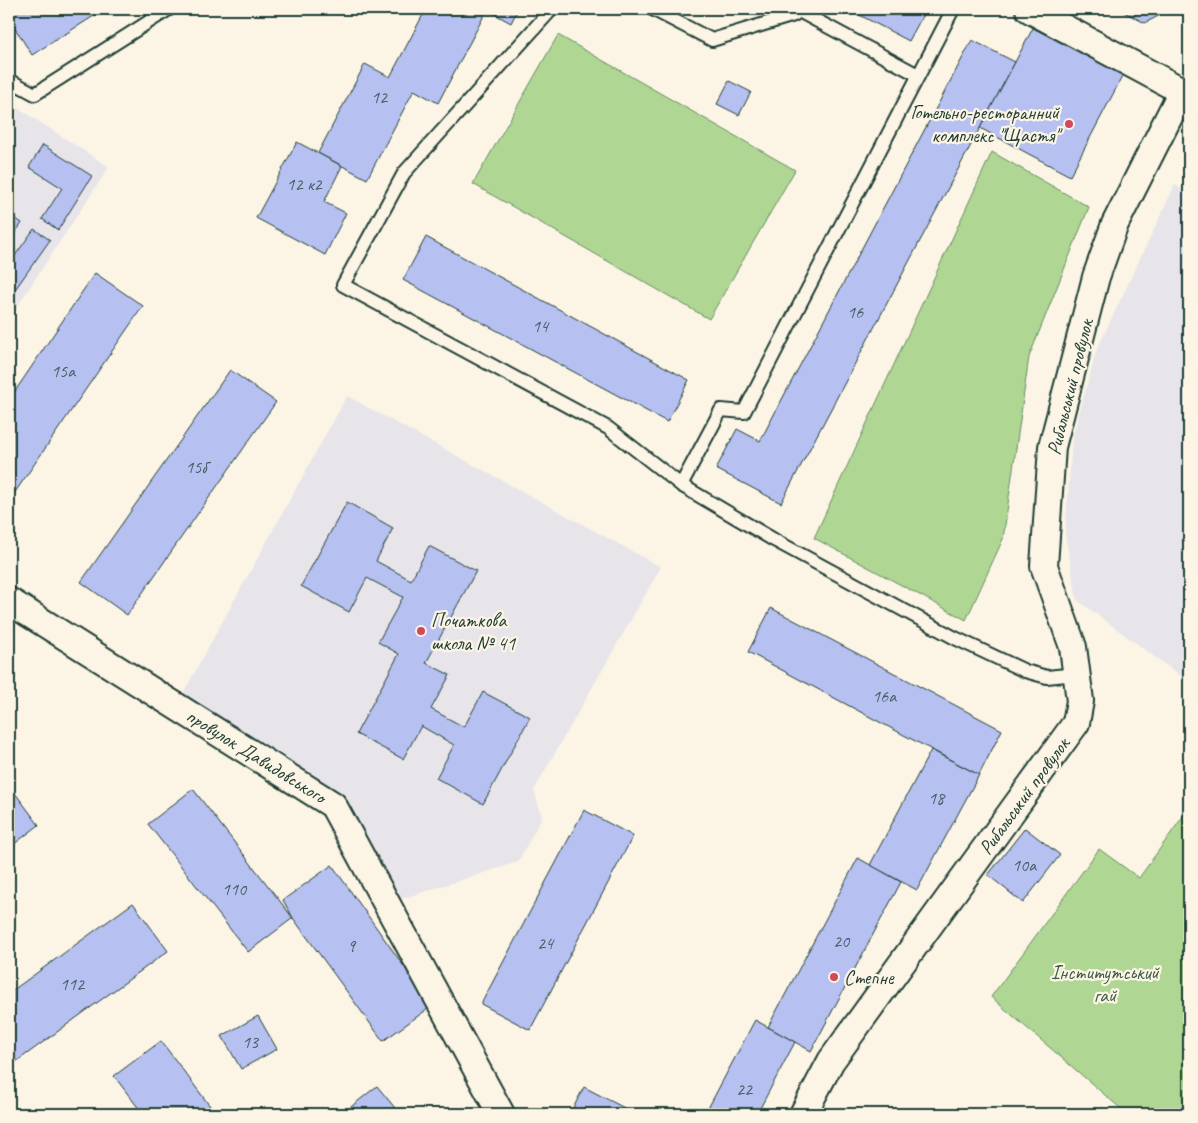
<svg xmlns="http://www.w3.org/2000/svg" width="1198" height="1123" viewBox="0 0 1198 1123" font-family="Caveat,sans-serif">
	<style>
		.built { fill: #e7e5e9 }
		.green { fill: #afd793; stroke: #678a64 }
		.building { fill: #b6c0f1; stroke: #1f3d34 }
		.lines { fill: none; stroke-linecap: round; stroke-linejoin: round }
		.service-casing { stroke: #1f3d34; stroke-width: 16 }
		.minor-casing { stroke: #1f3d34; stroke-width: 30 }
		.service { stroke: #fcf5e5; stroke-width: 12 }
		.minor { stroke: #fcf5e5; stroke-width: 26 }
		.poi-dot { fill: #d1495b; stroke: #fcf5e5; stroke-width: 2 }
		.labels { text-anchor: middle; dominant-baseline: central; stroke-width: 4.5; stroke-linejoin: round; paint-order: stroke }
		.number-label { font-size: 18px; fill: #455e63 }
		.poi-label { font-size: 20px; fill: #1f3d34; stroke: #fcf5e5; text-anchor: start }
		.street-label { font-size: 20px; fill: #1f3d34; stroke: #fcf5e5 }
		.park-label { font-size: 20px; fill: #3c5c47; stroke: #fcf5e5 }
	</style>
	<rect width="100%" height="100%" fill="#fcf5e5"/>
	<filter id="ink" filterUnits="userSpaceOnUse"><feTurbulence type="fractalNoise" baseFrequency=".02" numOctaves="2"/><feDisplacementMap in="SourceGraphic" scale="10" xChannelSelector="R" yChannelSelector="G"/><feConvolveMatrix kernelMatrix="1 2 1 2 8 2 1 2 1" color-interpolation-filters="sRGB"/></filter>
	<g filter="url(#ink)">
		<g class="built">
			<polygon points="9,102 109,167 9,319"/>
			<polygon points="1175,185 1189,194 1189,682 1077,600 1065,534 1072,439 1097,349"/>
			<polygon points="347,396 661,567 534,790 542,817 518,862 395,901 343,800 182,695"/>
		</g>
		<g class="green">
			<polygon points="558,35 795,170 709,319 473,184"/>
			<polygon points="992,152 1089,207 1029,357 1003,539 966,620 814,538"/>
			<polygon points="1189,808 1189,1114 1127,1114 991,997 1099,849 1139,878"/>
		</g>
		<g class="building">
			<polygon points="12,9 105,9 32,55 9,19 9,11"/>
			<polygon points="426,9 518,9 511,23 487,10 438,103 414,90 367,179 318,153 365,64 390,77"/>
			<polygon points="848,9 926,9 909,41"/>
			<polygon points="1118,9 1166,9 1164,13 1145,23"/>
			<polygon points="1033,28 1123,75 1070,176 980,128"/>
			<polygon points="972,40 1015,62 781,503 716,469 737,429 760,441"/>
			<polygon points="729,81 751,92 739,115 717,104"/>
			<polygon points="297,142 342,166 324,202 346,213 325,255 256,218"/>
			<polygon points="43,145 92,176 58,230 42,219 62,188 29,167"/>
			<polygon points="9,214 22,223 9,242"/>
			<polygon points="34,229 50,240 9,298 9,264"/>
			<polygon points="426,237 689,380 667,422 403,280"/>
			<polygon points="95,273 143,306 9,501 9,400"/>
			<polygon points="230,370 276,402 127,615 81,582"/>
			<polygon points="347,502 393,528 376,561 411,580 429,546 476,571 426,663 450,675 431,709 464,727 483,692 530,717 483,804 436,778 454,745 421,726 403,759 356,734 399,654 378,642 403,597 367,578 349,612 301,586"/>
			<polygon points="771,608 1002,730 979,775 748,652"/>
			<polygon points="931,750 979,775 917,890 870,865"/>
			<polygon points="9,785 39,825 9,848"/>
			<polygon points="193,789 293,918 248,952 148,824"/>
			<polygon points="584,810 633,836 530,1030 481,1004"/>
			<polygon points="1025,828 1060,855 1023,903 988,875"/>
			<polygon points="858,858 901,882 811,1051 768,1027"/>
			<polygon points="332,865 432,1006 383,1041 293,918 283,900"/>
			<polygon points="133,903 168,951 9,1067 9,993"/>
			<polygon points="258,1016 277,1049 241,1069 222,1036"/>
			<polygon points="755,1020 795,1042 757,1114 705,1114"/>
			<polygon points="161,1041 216,1114 143,1114 114,1076"/>
			<polygon points="377,1086 400,1114 342,1114"/>
			<polygon points="584,1087 636,1114 570,1114"/>
		</g>
		<g class="lines">
			<g class="service-casing">
				<g id="service">
					<polyline points="552,9 404,173 343,285 608,428 681,485 774,540 955,638 1025,671 1047,677 1076,674"/>
					<polyline points="652,9 712,40 794,15 797,9"/>
					<polyline points="797,10 918,75"/>
					<polyline points="9,80 35,94 169,9"/>
					<polyline points="681,485 721,410 744,412 953,9"/>
				</g>
			</g>
			<g class="minor-casing">
				<g id="minor">
					<polyline points="1029,9 1182,91 1189,92"/>
					<polyline points="9,601 333,805 501,1114"/>
					<polyline points="803,1114 831,1061 1076,723 1080,701 1073,647 1044,566 1052,447 1096,277 1115,224 1182,91"/>
				</g>
			</g>
			<use href="#service" class="service"/>
			<use href="#minor" class="minor"/>
		</g>
	</g>
	<g class="poi-dot">
		<circle cx="1069" cy="124" r="5"/>
		<circle cx="421" cy="631" r="5"/>
		<circle cx="834" cy="977" r="5"/>
	</g>
	<g class="labels">
		<g class="number-label">
			<text x="379" y="97">12</text>
			<text x="304" y="184">12 к2</text>
			<text x="855" y="312">16</text>
			<text x="540" y="326">14</text>
			<text x="63" y="371">15а</text>
			<text x="196" y="467">15б</text>
			<text x="884" y="696">16а</text>
			<text x="936" y="798">18</text>
			<text x="1024" y="865">10а</text>
			<text x="234" y="889">110</text>
			<text x="841" y="941">20</text>
			<text x="545" y="943">24</text>
			<text x="351" y="946">9</text>
			<text x="72" y="984">112</text>
			<text x="250" y="1042">13</text>
			<text x="744" y="1089">22</text>
		</g>
		<g class="poi-label">
			<text x="1059" y="112" text-anchor="end">Готельно-ресторанний<tspan x="1059" dy="23">комплекс "Щастя"</tspan></text>
			<text x="431" y="620">Початкова<tspan x="431" dy="23">школа № 41</tspan></text>
			<text x="844" y="977">Степне</text>
		</g>
		<g class="street-label">
			<text transform="translate(1070 387) rotate(-76)">Рибальський провулок</text>
			<text transform="translate(256 756) rotate(32)">провулок Давидовського</text>
			<text transform="translate(1024 796) rotate(-54)">Рибальський провулок</text>
		</g>
		<g class="park-label">
			<text x="1105" y="972">Інститутський<tspan x="1105" dy="23">гай</tspan></text>
		</g>
	</g>
	<rect width="1198" height="1123" fill="none" stroke="#fcf5e5" stroke-width="30"/>
	<rect x="15" y="15" width="1168" height="1093" fill="none" stroke="#1f3d34" stroke-width="2" filter="url(#ink)"/>
</svg>
